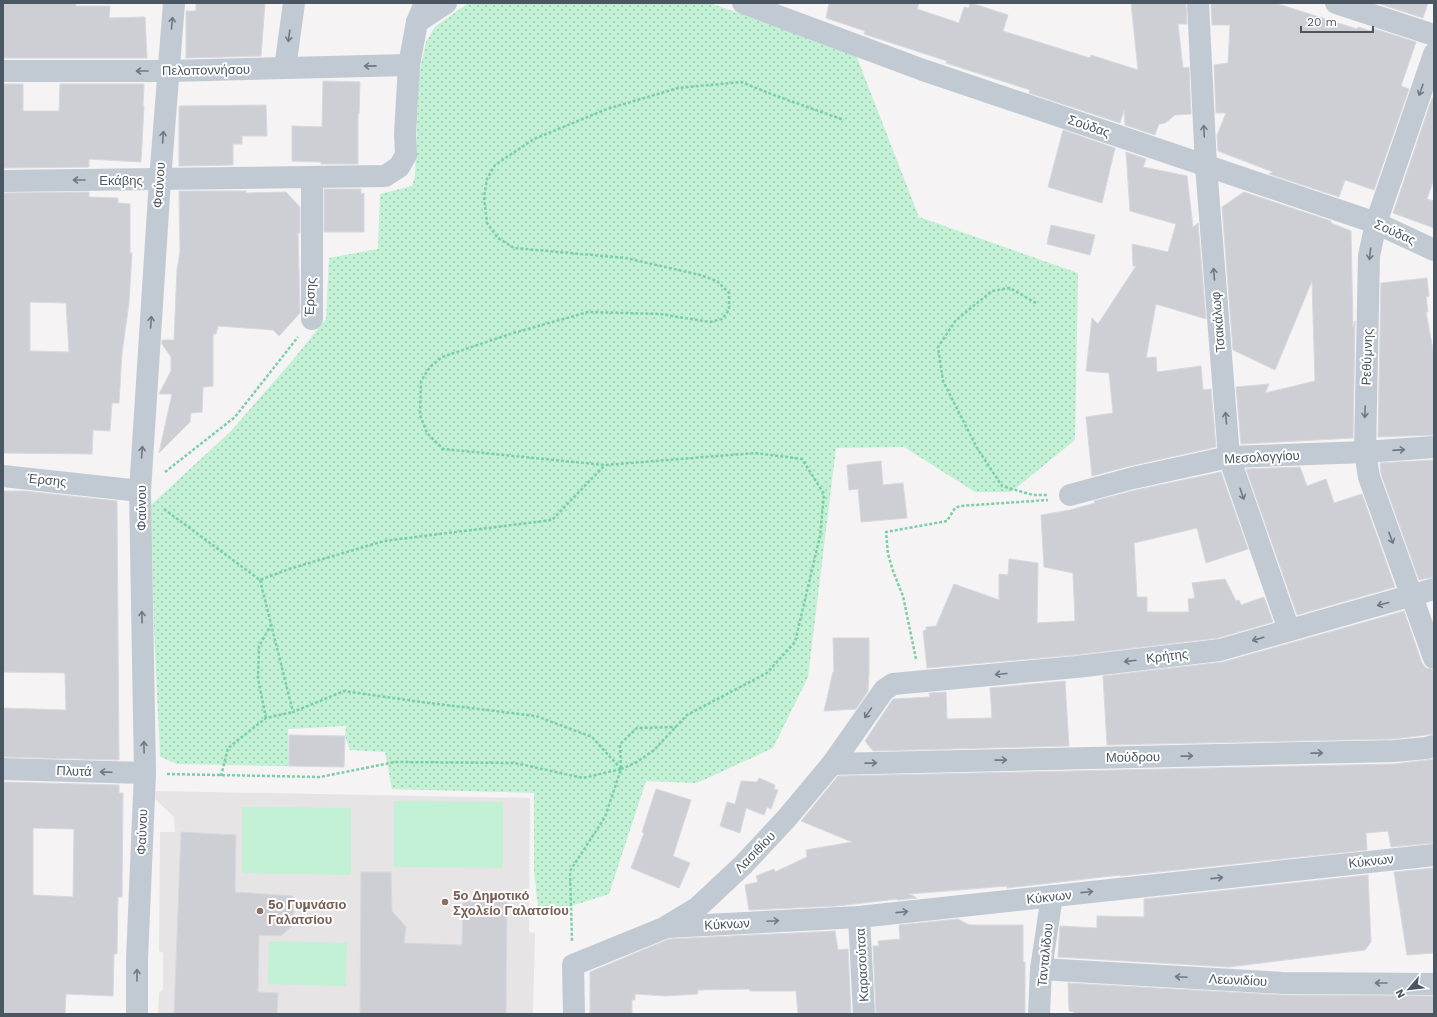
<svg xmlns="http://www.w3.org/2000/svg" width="1437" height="1017" viewBox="0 0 1437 1017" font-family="'Work Sans',sans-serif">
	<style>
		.education { fill: #e6e4e5 }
		.grass { fill: url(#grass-dots) }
		.park { fill: #c3f1d5 }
		.building { fill: #cdcfd5; stroke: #d7d9de; fill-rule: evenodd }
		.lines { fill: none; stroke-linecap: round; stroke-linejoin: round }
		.path { stroke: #7ad0a6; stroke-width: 2.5; stroke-dasharray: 3 2; stroke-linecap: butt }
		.street { stroke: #c1cad2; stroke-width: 22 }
		.oneway { stroke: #6e7983 }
		.education-dot { fill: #8d6e63; stroke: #fff; stroke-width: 1.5 }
		.labels { text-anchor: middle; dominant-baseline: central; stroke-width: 4; stroke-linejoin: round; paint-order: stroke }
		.street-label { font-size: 13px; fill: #4a5661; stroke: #fff }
		.education-label { font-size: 13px; font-weight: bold; fill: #785e54; stroke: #fff; text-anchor: start }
	</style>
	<defs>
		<pattern id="grass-dots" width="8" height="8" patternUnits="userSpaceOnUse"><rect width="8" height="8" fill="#c3f1d5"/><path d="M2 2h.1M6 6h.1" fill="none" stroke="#a0c6b0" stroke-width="1.8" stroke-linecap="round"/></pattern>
	</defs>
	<rect width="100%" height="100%" fill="#f5f3f3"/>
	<polygon class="education" points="155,791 530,798 529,932 535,933 533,1014 158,1014 159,993 163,990 163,953 159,951 160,832 175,832 174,817 155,799"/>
	<polygon class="grass" points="468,3 710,3 856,55 919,217 1078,273 1075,440 1011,492 975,492 904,447 836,448 808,677 773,748 697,783 646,781 609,894 539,916 534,871 534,793 392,789 385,752 350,750 345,736 346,726 288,729 289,766 177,764 160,757 154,629 151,505 231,431 292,361 326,319 329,258 378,249 380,194 412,186 415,176 419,73 426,42 435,27"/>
	<g class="park">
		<polygon points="394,801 503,802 503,868 394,867"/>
		<polygon points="242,807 351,808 351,875 242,873"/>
		<polygon points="269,941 347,943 346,986 268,984"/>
	</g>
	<g class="building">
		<polygon points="3,3 76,3 76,6 110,6 109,18 145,17 147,58 3,58"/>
		<polygon points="196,3 265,3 261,56 186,58 186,11 196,11"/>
		<polygon points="829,3 919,3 917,9 959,23 964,7 969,8 970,3 971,3 1008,15 1003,31 1090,58 1091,55 1138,70 1131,3 1186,3 1187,24 1178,24 1183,68 1189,67 1191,114 1175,115 1165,123 1159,124 1155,135 1125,125 1124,110 1120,123 1029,93 1030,90 946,63 947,61 864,34 865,31 826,18"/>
		<polygon points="1211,3 1275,3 1357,29 1358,27 1371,31 1372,28 1416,42 1401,86 1409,89 1374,190 1345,180 1339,197 1269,174 1273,172 1218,151 1217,135 1226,113 1216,113 1214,65 1228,63 1230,25 1212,25"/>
		<polygon points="1380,3 1428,3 1423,18 1380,4"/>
		<polygon points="323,81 360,82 359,114 358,114 358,164 321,164 321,162 292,161 292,126 322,127"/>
		<polygon points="3,84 23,84 23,111 59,111 60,84 144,84 143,106 144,106 141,162 89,159 89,167 3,168"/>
		<polygon points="1432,98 1434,99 1434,179 1427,199 1434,201 1434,228 1393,213"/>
		<polygon points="266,105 267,136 242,136 242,144 233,144 233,165 179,166 179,106"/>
		<polygon points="1063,130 1115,148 1102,203 1048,187"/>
		<polygon points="1126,152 1146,159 1143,167 1187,176 1193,227 1198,223 1206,319 1156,304 1146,358 1156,357 1157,372 1201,366 1203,390 1211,389 1216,447 1130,466 1092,476 1086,417 1113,413 1109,373 1086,371 1092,318 1098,324 1136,266 1133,266 1132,244 1168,252 1176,224 1130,211"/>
		<polygon points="324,189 361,189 361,194 364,193 364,232 324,232"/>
		<polygon points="179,191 246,191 246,193 286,192 300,207 300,233 298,233 300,313 279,336 273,330 218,326 216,334 213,334 213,386 203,387 202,412 191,413 190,422 159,453 172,394 159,394 171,371 171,357 162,344 162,340 174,340 177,270 180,251"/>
		<path d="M89 192V197L118 198V203L130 204V253H132L129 303 122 353 119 403H112L110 431 93 430 92 454 3 453V193ZM30 302 66 303 69 352 30 351Z"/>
		<polygon points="1244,192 1331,221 1331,223 1351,231 1353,327 1355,321 1353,438 1241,444 1236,387 1269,384 1265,393 1315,381 1312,281 1275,370 1233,350 1222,207"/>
		<polygon points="1051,225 1095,235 1090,255 1047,244"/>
		<polygon points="1427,278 1429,296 1426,297 1428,312 1426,312 1434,355 1434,435 1378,437 1381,283"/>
		<polygon points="1434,460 1434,577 1419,580 1381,474 1380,463"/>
		<polygon points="881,461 883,485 903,483 907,518 861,522 858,489 849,490 847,465"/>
		<polygon points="1300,467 1307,486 1326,479 1334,503 1362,494 1395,587 1297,615 1246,469"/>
		<polygon points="1221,472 1248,549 1206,563 1197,528 1134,543 1137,597 1147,597 1147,612 1189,612 1188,599 1195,598 1192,583 1225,579 1236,601 1239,600 1241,605 1264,597 1273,622 1218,638 1075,655 927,668 923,631 926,630 926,627 936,626 954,584 999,600 999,574 1008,575 1009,559 1038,563 1037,623 1075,621 1073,573 1044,567 1041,515 1070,510 1095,503 1094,501 1136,490"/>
		<polygon points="3,491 25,491 117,501 119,760 3,757 3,708 66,710 65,673 3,672"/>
		<polygon points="1404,611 1422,663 1426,668 1434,670 1434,734 1393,739 1107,745 1103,676 1223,662"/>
		<polygon points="833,638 869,638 869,670 868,691 856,709 824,711 833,672 834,672"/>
		<polygon points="1065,681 1069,746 873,751 865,741 893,699 930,697 929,693 946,692 947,719 992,718 990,688"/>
		<polygon points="289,735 345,736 344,767 289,766"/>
		<polygon points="1434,759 1434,843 1391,847 1388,831 1366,833 1367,850 1120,876 1120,875 1007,888 1007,886 909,894 917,898 897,900 897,899 837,906 749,910 745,885 758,882 756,876 774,869 775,872 807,857 806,850 852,842 801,821 838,776 1394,764"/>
		<polygon points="759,778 775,785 774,789 778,790 771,809 767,807 764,815 746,808 740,833 720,826 727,802 735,804 741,781 757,782"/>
		<path d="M3 782 119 785V793H123L122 897H118L117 954H114L113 996 66 994 65 1014H3ZM33 828 74 829 73 897 33 895Z"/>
		<polygon points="656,789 691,800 673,856 690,863 679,888 631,868 644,833 642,832"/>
		<polygon points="181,832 236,835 235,892 293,896 294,924 281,936 259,935 258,992 278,993 277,1014 174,1014"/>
		<polygon points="1434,868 1434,953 1407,955 1394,872"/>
		<polygon points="361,872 391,872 392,911 406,927 404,943 462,945 463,901 507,902 506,1014 360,1014"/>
		<polygon points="1368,875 1371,942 1365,950 1229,967 1058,957 1060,926 1097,928 1097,916 1144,917 1144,899"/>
		<polygon points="958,919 969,925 1023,925 1023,962 1025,962 1025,1014 876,1014 873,946 879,946 878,941 900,939 899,925"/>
		<polygon points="835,931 838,950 848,949 851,1014 798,1014 796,991 750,991 749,989 698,990 698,994 665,996 635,994 635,1000 632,1000 632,1014 590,1014 590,972 669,939"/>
		<polygon points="1068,983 1282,995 1434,996 1434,1014 1074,1014 1074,1012 1069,1011"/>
	</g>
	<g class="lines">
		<g class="path">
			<polyline points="1036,303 1010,288 992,291 956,320 938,347 943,381 977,448 1002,486 1033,495 1047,495"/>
			<polyline points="165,472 235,417 298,337"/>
			<polyline points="164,509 260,580 289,569 384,541 552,520 605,465"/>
			<polyline points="260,580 293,712 344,691 421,702 536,716 592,737 621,769"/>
			<polyline points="916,659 903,596 893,571 888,554 886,532 947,521 955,508 960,506 1048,500"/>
			<polyline points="266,718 258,679 259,646 271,625"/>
			<polyline points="621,768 620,744 637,728 676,727"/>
			<polyline points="621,769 637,762 654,750 687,715 767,673 795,642 820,536 824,494 802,459 755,453 605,465 443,449 427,433 420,415 421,381 430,367 442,357 510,334 588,312 660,314 710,322 722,319 729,310 729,293 717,281 700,275 626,258 514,248 498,238 487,223 484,197 487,179 495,165 534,139 607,109 678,88 741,82 779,97 844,120"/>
			<polyline points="167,774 320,777 395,762 515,763 583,778 621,769 605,817 570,871 572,941"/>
			<polyline points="221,776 228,748 266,718 293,712"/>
		</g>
		<g class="street">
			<polyline points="743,3 923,70 1376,223 1434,250"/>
			<polyline points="1198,3 1206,166 1229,457 1289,630"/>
			<polyline points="1336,3 1434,35"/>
			<polyline points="417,22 446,3"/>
			<polyline points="1434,54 1376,223 1369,256 1365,452 1369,477 1434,658"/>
			<polyline points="285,68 294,3"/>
			<polyline points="3,71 168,71 409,65"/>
			<polyline points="312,177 312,319"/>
			<polyline points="3,181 385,176 399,167 406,155 405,134 409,65 417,22 425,3"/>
			<polyline points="3,476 140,491"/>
			<polyline points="1070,495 1133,478 1229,457 1365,452 1434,447"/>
			<polyline points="832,764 1394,751 1426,748 1434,746"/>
			<polyline points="3,769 145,773"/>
			<polyline points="859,917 864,1014"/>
			<polyline points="667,927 859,917 1434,855"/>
			<polyline points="1041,969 1283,983 1434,984"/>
			<polyline points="137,1014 137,959 145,773 140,491 160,180 174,3"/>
			<polyline points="574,1014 573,965 664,928 697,908 743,865 786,819 832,764 884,690 893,684 1076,667 1220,650 1434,589"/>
			<polyline points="1039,1014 1041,969 1052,896"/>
		</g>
	</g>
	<defs><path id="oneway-shaft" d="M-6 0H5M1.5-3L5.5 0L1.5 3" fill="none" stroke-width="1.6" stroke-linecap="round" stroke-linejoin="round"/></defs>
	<g class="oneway">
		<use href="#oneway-shaft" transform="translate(172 23) rotate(-85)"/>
		<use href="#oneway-shaft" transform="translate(289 36) rotate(98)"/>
		<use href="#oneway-shaft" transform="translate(370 66) rotate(179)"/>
		<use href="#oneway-shaft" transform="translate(142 71) rotate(180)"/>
		<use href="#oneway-shaft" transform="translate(1421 90) rotate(109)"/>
		<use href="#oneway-shaft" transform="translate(1204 131) rotate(-93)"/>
		<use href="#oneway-shaft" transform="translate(163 137) rotate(-86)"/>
		<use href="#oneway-shaft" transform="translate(79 180) rotate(180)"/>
		<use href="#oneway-shaft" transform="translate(1370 254) rotate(97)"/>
		<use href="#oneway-shaft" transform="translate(1214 274) rotate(-95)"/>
		<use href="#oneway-shaft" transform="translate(151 322) rotate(-86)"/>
		<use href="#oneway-shaft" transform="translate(1365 412) rotate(92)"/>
		<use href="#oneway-shaft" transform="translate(1226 418) rotate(-95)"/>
		<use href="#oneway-shaft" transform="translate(1399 450) rotate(-4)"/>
		<use href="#oneway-shaft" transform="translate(142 452) rotate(-86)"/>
		<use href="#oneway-shaft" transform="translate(1242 494) rotate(71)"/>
		<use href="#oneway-shaft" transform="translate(1391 538) rotate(70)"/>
		<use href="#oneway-shaft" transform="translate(1383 604) rotate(165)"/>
		<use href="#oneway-shaft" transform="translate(142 617) rotate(-91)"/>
		<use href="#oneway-shaft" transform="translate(1258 639) rotate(164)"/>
		<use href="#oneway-shaft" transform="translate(1130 661) rotate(173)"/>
		<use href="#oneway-shaft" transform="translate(1001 674) rotate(175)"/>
		<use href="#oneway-shaft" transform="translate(868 713) rotate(125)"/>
		<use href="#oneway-shaft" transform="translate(144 747) rotate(-91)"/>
		<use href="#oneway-shaft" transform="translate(1317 753) rotate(-1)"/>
		<use href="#oneway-shaft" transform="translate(1187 756) rotate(-1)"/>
		<use href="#oneway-shaft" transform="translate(1001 760) rotate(-1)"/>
		<use href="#oneway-shaft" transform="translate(871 763) rotate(-1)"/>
		<use href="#oneway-shaft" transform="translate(106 772) rotate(-178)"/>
		<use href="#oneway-shaft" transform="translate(1217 878) rotate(-6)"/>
		<use href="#oneway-shaft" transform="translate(1087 892) rotate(-6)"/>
		<use href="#oneway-shaft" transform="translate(902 912) rotate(-6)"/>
		<use href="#oneway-shaft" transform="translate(773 921) rotate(-3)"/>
		<use href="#oneway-shaft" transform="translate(137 975) rotate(-90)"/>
		<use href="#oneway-shaft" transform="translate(1181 977) rotate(-177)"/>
		<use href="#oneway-shaft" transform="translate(1381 983) rotate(-180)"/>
	</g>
	<g class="education-dot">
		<circle cx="445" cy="902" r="4"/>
		<circle cx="260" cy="911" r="4"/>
	</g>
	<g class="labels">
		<g class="street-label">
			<text transform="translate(206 70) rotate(-1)">Πελοποννήσου</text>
			<text transform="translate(1089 126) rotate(19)">Σούδας</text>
			<text x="121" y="180">Εκάβης</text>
			<text transform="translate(159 185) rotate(-86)">Φαύνου</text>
			<text transform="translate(1395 232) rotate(24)">Σούδας</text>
			<text transform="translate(310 297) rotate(-87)">Έρσης</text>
			<text transform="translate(1218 322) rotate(-95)">Τσακάλωφ</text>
			<text transform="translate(1367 357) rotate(-88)">Ρεθύμνης</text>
			<text transform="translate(1262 457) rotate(-3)">Μεσολογγίου</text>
			<text transform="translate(47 480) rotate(6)">Έρσης</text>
			<text transform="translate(141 508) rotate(-90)">Φαύνου</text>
			<text transform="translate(1167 656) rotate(-7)">Κρήτης</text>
			<text transform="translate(1133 757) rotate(-1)">Μούδρου</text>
			<text transform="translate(74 771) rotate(2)">Πλυτά</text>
			<text transform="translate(142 832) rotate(-88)">Φαύνου</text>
			<text transform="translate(755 852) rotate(-46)">Λασιθίου</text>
			<text transform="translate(1371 861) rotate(-6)">Κύκνων</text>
			<text transform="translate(1049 897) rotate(-6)">Κύκνων</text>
			<text transform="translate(727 924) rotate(-3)">Κύκνων</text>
			<text transform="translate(1045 955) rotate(-84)">Τανταλίδου</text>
			<text transform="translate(862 965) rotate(-93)">Καρασούτσα</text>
			<text transform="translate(1238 980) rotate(3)">Λεωνιδίου</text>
		</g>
		<g class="education-label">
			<text x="453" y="895">5ο Δημοτικό<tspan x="453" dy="15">Σχολείο Γαλατσίου</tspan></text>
			<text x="268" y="904">5ο Γυμνάσιο<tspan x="268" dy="15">Γαλατσίου</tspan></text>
		</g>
	</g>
	<rect width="1437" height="1017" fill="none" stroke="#4a5661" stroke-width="8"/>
	<g transform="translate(1409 989) rotate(242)" stroke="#ffffff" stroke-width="3" paint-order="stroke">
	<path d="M0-3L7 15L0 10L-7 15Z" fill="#4a5661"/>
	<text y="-6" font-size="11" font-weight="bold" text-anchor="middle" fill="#4a5661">N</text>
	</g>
	<path d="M1301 26v6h72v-6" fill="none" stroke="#4a5661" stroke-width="2"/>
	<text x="1307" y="26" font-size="12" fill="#4a5661" stroke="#ffffff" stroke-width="3" paint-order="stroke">20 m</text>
</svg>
